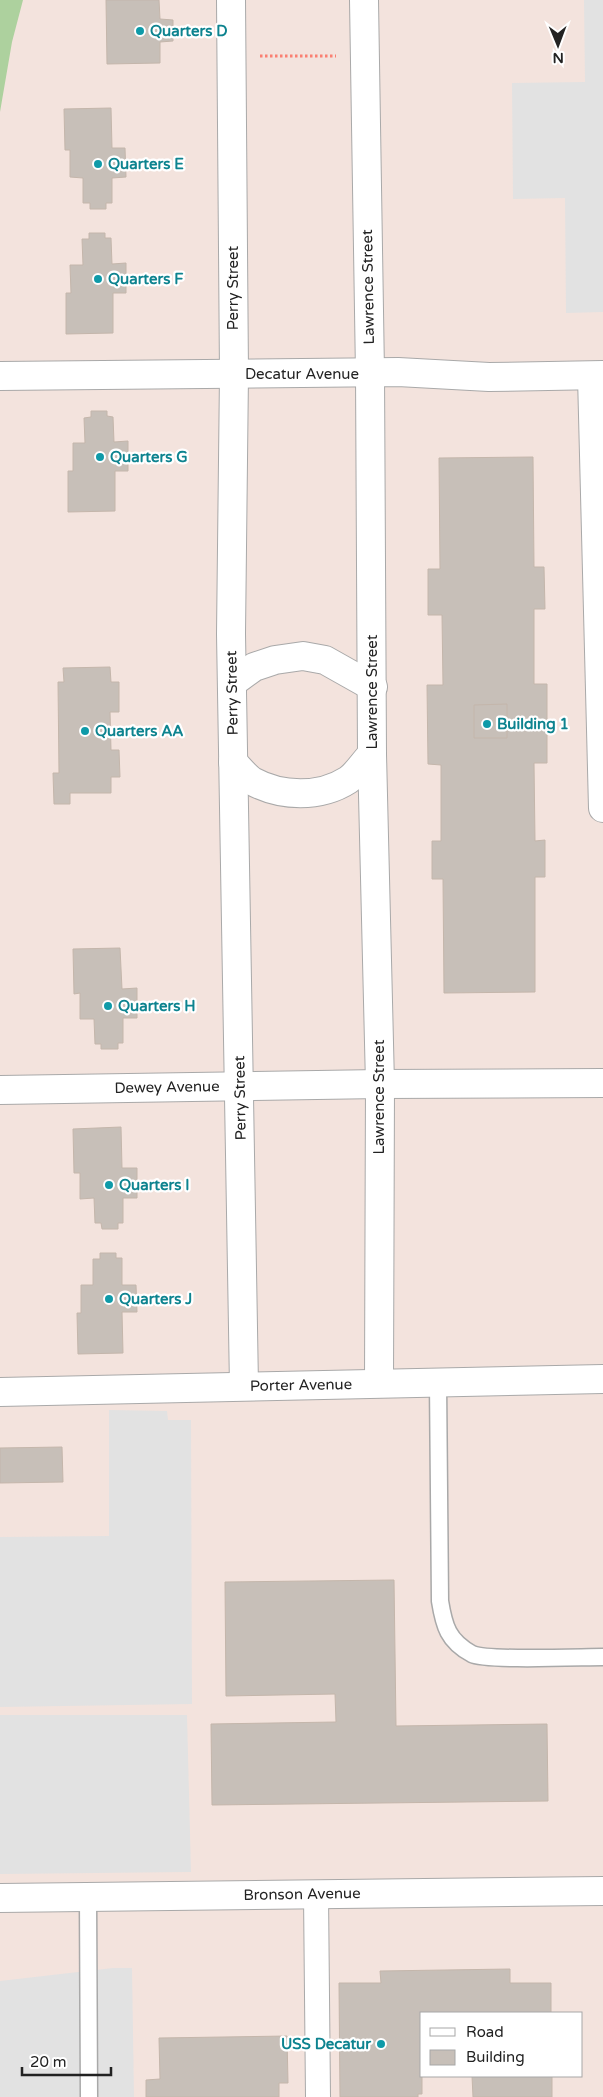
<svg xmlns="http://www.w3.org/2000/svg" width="603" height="2097" viewBox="0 0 603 2097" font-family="'Varela Round',sans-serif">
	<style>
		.military { fill: #f3e3dd; fill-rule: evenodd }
		.forest { fill: #add19e }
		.parking { fill: #e2e2e2 }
		.building { fill: #c7bfb8; stroke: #c4b6ab }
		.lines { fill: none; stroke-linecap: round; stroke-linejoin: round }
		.service-casing { stroke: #a9a9a9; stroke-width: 19 }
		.pedestrian-casing { stroke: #a9a9a9; stroke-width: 26 }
		.minor-casing { stroke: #a9a9a9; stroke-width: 30 }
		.path { stroke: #fa8072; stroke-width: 3; stroke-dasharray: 2.5 2.5; stroke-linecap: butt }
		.service { stroke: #fff; stroke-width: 16 }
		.pedestrian { stroke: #fff; stroke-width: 24 }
		.minor { stroke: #fff; stroke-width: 28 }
		.culture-dot { fill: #0f9aa8; stroke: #fff; stroke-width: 2 }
		.labels { text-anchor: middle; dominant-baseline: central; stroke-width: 4.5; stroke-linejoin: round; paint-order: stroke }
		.culture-label { font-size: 15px; font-weight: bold; fill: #0d838f; stroke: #fff; text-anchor: start }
		.street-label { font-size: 15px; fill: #222; stroke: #fff }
	</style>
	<rect width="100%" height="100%" fill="#f2efe9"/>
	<path class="military" d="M0 0H603V2097H0ZM422 2013H582V2076H422Z"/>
	<polygon class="forest" points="0,0 23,0 12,42 0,112"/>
	<g class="parking">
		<polygon points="584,0 603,0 603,312 566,313 565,198 513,199 512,83 585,82"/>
		<polygon points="109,1410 167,1411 168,1420 191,1420 192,1704 0,1707 0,1537 109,1536"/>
		<polygon points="0,1715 187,1715 191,1872 0,1874"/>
		<polygon points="113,1968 132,1968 134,2097 0,2097 0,1981"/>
	</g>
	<g class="building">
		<polygon points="106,0 159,0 160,19 173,20 173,41 160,42 160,63 107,64"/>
		<polygon points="111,108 112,148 125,148 126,177 112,178 112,203 106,203 106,209 90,209 90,203 83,203 83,178 70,177 70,150 65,150 64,109"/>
		<polygon points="89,233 105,233 105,238 111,238 112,264 126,263 126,293 113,293 113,333 66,334 66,293 71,293 70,265 83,265 82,239 89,239"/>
		<polygon points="91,411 107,411 107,416 113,417 114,442 128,441 128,471 115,471 115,511 68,512 68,471 73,471 73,443 85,443 84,418 91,417"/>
		<polygon points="533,457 534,567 544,567 545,609 534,609 534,684 547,684 547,763 534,763 535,841 545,840 545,877 535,877 535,992 444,993 443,879 432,879 432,841 441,841 441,765 428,764 427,685 443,685 442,615 428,615 428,569 440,569 439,458"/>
		<polygon points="110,667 111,682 119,682 119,712 110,712 111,750 119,750 120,777 111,777 111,793 70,793 70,804 54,804 53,773 59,773 58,682 64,682 63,668"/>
		<polygon points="507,704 507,738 474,738 474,705"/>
		<polygon points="120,948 122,989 137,988 137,1018 123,1018 123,1043 118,1043 118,1049 101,1049 101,1044 95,1044 94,1019 80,1019 80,993 74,994 73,949"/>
		<polygon points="121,1127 122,1168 137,1168 137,1198 123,1198 123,1223 118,1223 118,1229 102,1229 101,1223 95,1223 94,1198 80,1199 80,1173 74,1173 73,1129"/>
		<polygon points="100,1253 116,1253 116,1258 122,1258 122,1285 136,1285 137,1312 122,1312 123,1353 78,1354 77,1313 81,1313 81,1285 93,1285 93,1259 100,1259"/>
		<polygon points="62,1447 63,1482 0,1483 0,1448"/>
		<polygon points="394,1580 396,1726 547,1724 548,1801 212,1805 211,1724 336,1722 335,1694 226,1696 225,1582"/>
		<polygon points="510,1969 510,1983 551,1983 551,2013 422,2013 422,2094 418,2094 418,2097 340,2097 339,1983 381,1983 380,1971"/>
		<polygon points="287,2036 288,2083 279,2083 279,2097 146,2097 146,2080 160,2079 159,2038"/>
		<polygon points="472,2076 552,2076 552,2097 473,2097"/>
	</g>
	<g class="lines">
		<g class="service-casing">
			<g id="service">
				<path d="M438 1382 440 1601C444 1626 448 1641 472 1654 486 1661 581 1657 603 1657"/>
				<polyline points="88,1897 89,2097"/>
			</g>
		</g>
		<g class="pedestrian-casing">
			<polyline id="pedestrian" points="316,1894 318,2097"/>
		</g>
		<g class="minor-casing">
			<g id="minor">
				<polyline points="231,0 234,374 231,634 244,1386"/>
				<polyline points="364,0 370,373 372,754 380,1084 379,1383"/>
				<polyline points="0,376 398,372 489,377 603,375"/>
				<polyline points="592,376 603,808"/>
				<polyline points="232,683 254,667 275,660 303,656 325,660 373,687"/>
				<path d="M233 762C239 768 245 776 252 781 281 797 320 798 348 780 357 774 364 762 372 754"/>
				<polyline points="0,1090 380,1084 603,1083"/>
				<polyline points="0,1392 603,1379"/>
				<polyline points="0,1898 603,1891"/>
			</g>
		</g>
		<polyline class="path" points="260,56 336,56"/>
		<use href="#service" class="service"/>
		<use href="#pedestrian" class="pedestrian"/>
		<use href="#minor" class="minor"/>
	</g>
	<g class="culture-dot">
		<circle cx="140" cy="31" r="5"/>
		<circle cx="98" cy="164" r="5"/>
		<circle cx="98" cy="279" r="5"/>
		<circle cx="100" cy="457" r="5"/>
		<circle cx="487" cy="724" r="5"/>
		<circle cx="85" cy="731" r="5"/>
		<circle cx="108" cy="1006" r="5"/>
		<circle cx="109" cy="1185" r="5"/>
		<circle cx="109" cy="1299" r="5"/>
		<circle cx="381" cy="2044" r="5"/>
	</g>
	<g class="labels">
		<g class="culture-label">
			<text x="150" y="31">Quarters D</text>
			<text x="108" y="164">Quarters E</text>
			<text x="108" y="279">Quarters F</text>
			<text x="110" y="457">Quarters G</text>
			<text x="497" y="724">Building 1</text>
			<text x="95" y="731">Quarters AA</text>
			<text x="118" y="1006">Quarters H</text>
			<text x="119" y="1185">Quarters I</text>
			<text x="119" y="1299">Quarters J</text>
			<text x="371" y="2044" text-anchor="end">USS Decatur</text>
		</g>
		<g class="street-label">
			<text transform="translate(368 287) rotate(-91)">Lawrence Street</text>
			<text transform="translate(233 288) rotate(-90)">Perry Street</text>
			<text x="302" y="374">Decatur Avenue</text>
			<text transform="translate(372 692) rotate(-90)">Lawrence Street</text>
			<text transform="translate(232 693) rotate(-91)">Perry Street</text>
			<text transform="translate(167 1087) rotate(-1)">Dewey Avenue</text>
			<text transform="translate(379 1097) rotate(-90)">Lawrence Street</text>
			<text transform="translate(240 1098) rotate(-91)">Perry Street</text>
			<text transform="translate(301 1385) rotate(-1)">Porter Avenue</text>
			<text transform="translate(302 1894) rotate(-1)">Bronson Avenue</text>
		</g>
	</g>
	<rect x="420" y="2012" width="162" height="65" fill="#ffffff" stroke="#a7a7a7"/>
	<rect x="430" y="2028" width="25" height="8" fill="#ffffff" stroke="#a7a7a7"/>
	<text x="466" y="2037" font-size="15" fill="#222222">Road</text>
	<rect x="430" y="2050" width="25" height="15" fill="#c7bfb8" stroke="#a7a7a7"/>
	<text x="466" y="2062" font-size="15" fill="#222222">Building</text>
	<g transform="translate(558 45) rotate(179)" stroke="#ffffff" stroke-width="4" paint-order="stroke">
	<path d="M0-4L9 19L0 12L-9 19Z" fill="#222222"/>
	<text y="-8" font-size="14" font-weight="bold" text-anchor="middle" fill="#222222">N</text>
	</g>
	<path d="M22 2067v8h89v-8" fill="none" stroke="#222222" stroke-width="2.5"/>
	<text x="30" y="2067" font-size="15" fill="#222222" stroke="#ffffff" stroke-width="4" paint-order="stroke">20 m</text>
</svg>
